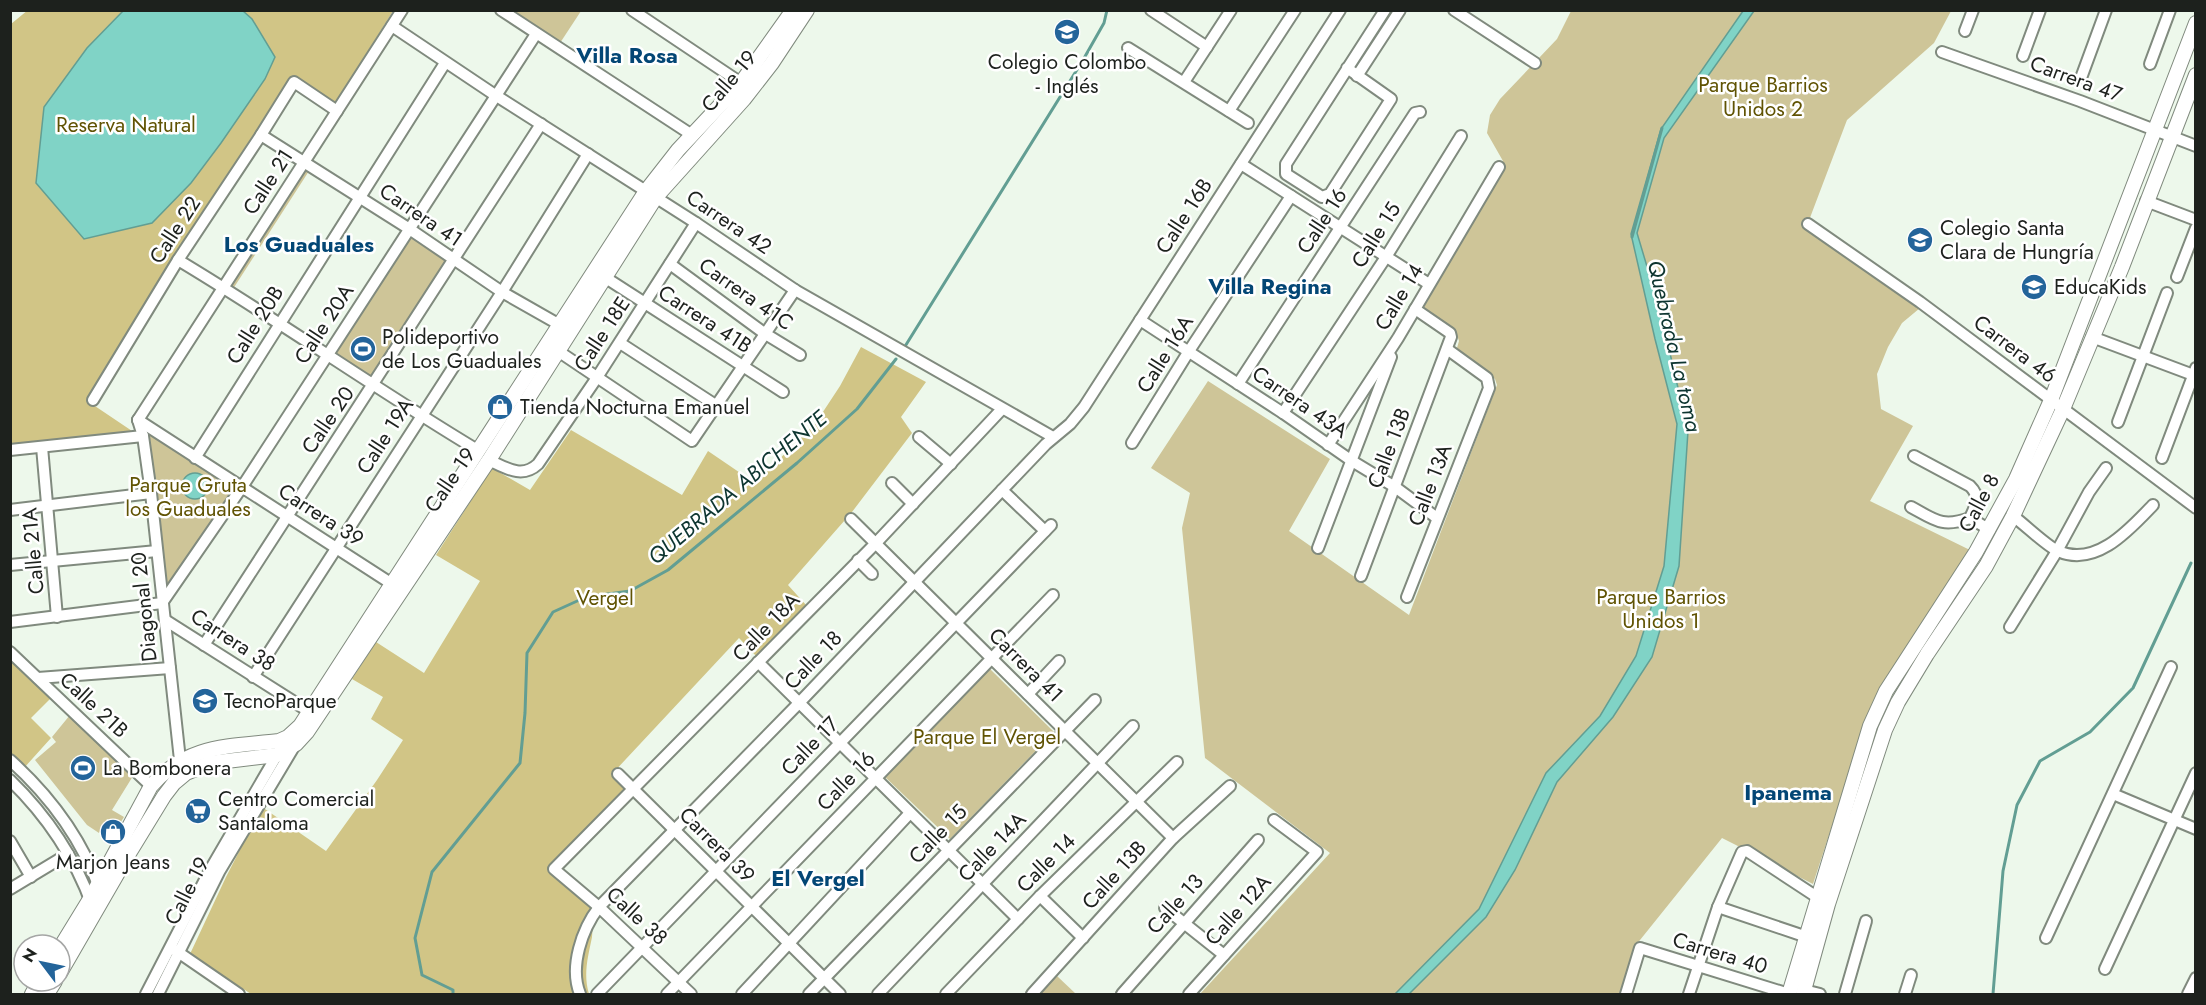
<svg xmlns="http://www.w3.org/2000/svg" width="2206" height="1005" viewBox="0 0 2206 1005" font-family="Jost,sans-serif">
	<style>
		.green { fill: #cec598 }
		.forest { fill: #d1c586 }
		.water { fill: #80d3c6; stroke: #629e93; stroke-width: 1.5 }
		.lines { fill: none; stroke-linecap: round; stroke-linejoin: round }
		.stream { stroke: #629e93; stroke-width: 3 }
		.minor-casing { stroke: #808a7e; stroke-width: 14 }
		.major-casing { stroke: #808a7e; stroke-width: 16 }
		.minor { stroke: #fff; stroke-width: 10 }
		.major { stroke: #fff; stroke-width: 14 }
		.labels { text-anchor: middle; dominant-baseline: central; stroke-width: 5; stroke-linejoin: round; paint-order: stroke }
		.poi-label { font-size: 21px; fill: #1d211d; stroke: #fff; text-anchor: start }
		.street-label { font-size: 21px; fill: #1d211d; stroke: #fff }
		.park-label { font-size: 21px; fill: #605303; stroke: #fff }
		.neighbourhood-label { font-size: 22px; font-weight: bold; fill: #034675; stroke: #fff }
		.water-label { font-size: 22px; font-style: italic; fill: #0d3530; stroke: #fff }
	</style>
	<rect width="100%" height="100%" fill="#edf8eb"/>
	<g class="green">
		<polygon points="509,11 581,11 560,43"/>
		<polygon points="1571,11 1951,11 1934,43 1847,120 1808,223 1920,308 1902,323 1888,347 1877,374 1881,409 1913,426 1870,501 1972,551 1859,743 1813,884 1722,838 1636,945 1619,994 1200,994 1330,853 1205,758 1182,528 1190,493 1151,468 1208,381 1330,459 1289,531 1409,615 1497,385 1495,379 1457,348 1459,341 1457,335 1424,307 1502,169 1503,161 1487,133 1490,115 1500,99 1557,39"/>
		<polygon points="303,168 309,171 233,289 228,285"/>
		<polygon points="408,235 450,262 375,383 329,354"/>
		<polygon points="146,429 236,487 166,589"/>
		<polygon points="989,668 1054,732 950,839 885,777"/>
		<polygon points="70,715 133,776 112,810 124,817 119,825 107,819 99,833 87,825 35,760 56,742 52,737"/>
		<polygon points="1057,976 1076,994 1040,994"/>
	</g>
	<g class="forest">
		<polygon points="28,10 393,11 336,103 290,78 218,195 172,261 86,400 138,435 11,447 11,24"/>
		<path d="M861 347 926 382 901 417 912 433 852 512 788 585 806 605 757 657 739 638 612 774 629 790 552 868 592 908C592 917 593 928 592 937 588 957 583 974 589 994H251L190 954 226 877 262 807 326 851 377 780 403 740 371 719 383 697 352 679 376 642 424 673 480 581 436 555 492 468 530 490 571 430 682 495 708 451 755 483 815 424 840 386Z"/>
		<polygon points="10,659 52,697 31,718 51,738 24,768 11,758"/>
	</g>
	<g class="water">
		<polygon points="124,10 243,11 252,19 275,57 265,79 221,143 191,183 152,223 84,239 36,183 44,107 87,48"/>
		<polygon points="1743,11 1754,11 1664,138 1637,233 1660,310 1688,431 1679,566 1652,657 1613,717 1557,782 1515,870 1486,917 1409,994 1395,994 1479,909 1546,773 1600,716 1636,656 1664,566 1677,424 1655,339 1631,234 1661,129"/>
		<circle cx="195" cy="486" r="13"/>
	</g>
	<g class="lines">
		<g class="stream">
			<polyline points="1632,237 1662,128"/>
			<polyline points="904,348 1083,60 1104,23 1107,10"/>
			<polyline points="453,994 453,990 422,975 415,938 432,872 520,763 525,713 527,653 553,612 586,597 630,591 668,570 797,463 857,409 896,359"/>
			<polyline points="1993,994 2003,871 2017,805 2040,761 2090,732 2133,688 2191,563"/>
		</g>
		<g class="minor-casing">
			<g id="minor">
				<polyline points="501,10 692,135"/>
				<polyline points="632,10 741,83"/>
				<polyline points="1151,10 1207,47"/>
				<polyline points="1454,10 1535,63"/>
				<polyline points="392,26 495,95 696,223 795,290 1053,437"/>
				<polyline points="1965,31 1973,10"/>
				<polyline points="1128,48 1248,123"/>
				<polyline points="1942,52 2080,101 2196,146"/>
				<polyline points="2023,56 2040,10"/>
				<polyline points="2150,64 2170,10"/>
				<polyline points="1347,68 1391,99 1330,194 1322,197 1286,174 1286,164 1385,10"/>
				<polyline points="1357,76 1400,10"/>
				<polyline points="2081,78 2106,10"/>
				<polyline points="1184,82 1231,10"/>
				<polyline points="1229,111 1295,10"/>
				<polyline points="261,135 408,228 502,292 560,325"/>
				<polyline points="1241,164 1429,284"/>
				<polyline points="2146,201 2196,220"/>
				<polyline points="1808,224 1920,302 2196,508"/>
				<path d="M178 260C280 321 377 390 479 451"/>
				<polyline points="670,264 764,333 800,355"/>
				<polyline points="2177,277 2196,228"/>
				<polyline points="606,278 783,392"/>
				<polyline points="1140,320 1283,413 1352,461 1395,487 1437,518"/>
				<polyline points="2092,337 2196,376"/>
				<polyline points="620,343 717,406"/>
				<polyline points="558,351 692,441 795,290"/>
				<polyline points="1238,384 1415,113 1420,112"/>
				<polyline points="93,400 178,260 261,135 294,82 337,111"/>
				<polyline points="1283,413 1386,257 1461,136"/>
				<polyline points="138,420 402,10"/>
				<polyline points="138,420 143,436 151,493 180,760 184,768"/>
				<polyline points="138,420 392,584"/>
				<polyline points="2118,422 2167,293"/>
				<polyline points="919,437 951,464"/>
				<polyline points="1132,443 1189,351 1291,196"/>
				<polyline points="1328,445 1398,338 1499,167"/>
				<polyline points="42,447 57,617"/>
				<polyline points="10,450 143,436"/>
				<path d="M1914 456 1970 486C1981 497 1976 505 1970 518L1990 530"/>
				<polyline points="195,458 445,63"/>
				<polyline points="2162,458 2196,368"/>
				<path d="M489 460C506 468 522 479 538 464L596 379 696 223"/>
				<polyline points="892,483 913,504"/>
				<polyline points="1002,490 1045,531"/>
				<path d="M1911 507C1935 520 1942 528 1970 518"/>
				<polyline points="10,510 151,493"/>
				<path d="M2013 516C2024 524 2048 547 2058 551 2096 568 2130 529 2153 505"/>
				<polyline points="851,519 1173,838"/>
				<polyline points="1318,548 1391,357"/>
				<polyline points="858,560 872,574"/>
				<polyline points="10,565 157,551"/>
				<polyline points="1361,576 1451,337 1450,333 1415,309"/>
				<polyline points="1407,597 1489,388 1487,378 1447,349"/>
				<polyline points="165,620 310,712"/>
				<polyline points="10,622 162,603 242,487 536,34"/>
				<polyline points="2010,627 2057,551 2089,492 2106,468"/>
				<polyline points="204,645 541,124"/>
				<polyline points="10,652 151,786"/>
				<polyline points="758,662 1018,919"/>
				<polyline points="253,677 502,292 588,154"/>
				<polyline points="38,678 170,668"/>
				<polyline points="1028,694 1059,661"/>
				<path d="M10 760C50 796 82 839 100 890"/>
				<polyline points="618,774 840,994"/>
				<path d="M10 780C46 815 75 858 92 905"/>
				<polyline points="2113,794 2196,829"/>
				<polyline points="10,841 31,877"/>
				<polyline points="10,889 68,854"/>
				<polyline points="1040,896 1083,938"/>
				<polyline points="1718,907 1807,937"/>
				<polyline points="1165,908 1224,955"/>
				<polyline points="2046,938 2171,667"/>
				<polyline points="175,950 239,994"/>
				<polyline points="2105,969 2196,773"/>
				<polyline points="1804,990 1820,994"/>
				<polyline points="146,994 210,870 277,755"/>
				<polyline points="158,994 219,872 295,745"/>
				<path d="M580 994C569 967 582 929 599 907L799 703 1046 444 1070 424 1084 407 1340 10"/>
				<polyline points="597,994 1051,525"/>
				<polyline points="667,994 1053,595"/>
				<polyline points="691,994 599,907 554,869 876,543 1002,409"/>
				<polyline points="742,994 910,813"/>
				<polyline points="809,994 1095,700"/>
				<polyline points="878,994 1133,726"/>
				<polyline points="946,994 1040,896 1177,762"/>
				<polyline points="1032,994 1173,838 1230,786"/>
				<polyline points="1122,994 1258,840"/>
				<polyline points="1189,994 1317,852 1274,820"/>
				<polyline points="1626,994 1640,948 1789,994"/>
				<polyline points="1689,994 1718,907 1742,852 1747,851 1823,901"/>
				<polyline points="1845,994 1866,921"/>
				<polyline points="1905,994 1911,975"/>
				<polyline points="2188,994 2196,978"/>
			</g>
		</g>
		<g class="major-casing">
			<g id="major">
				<path d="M60 948 90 899 151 786C188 744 227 747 279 741L288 737 300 726 646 191 678 150 741 83 793 10"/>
				<polyline points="60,973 131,850 164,796 174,783 186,773 210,763 277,755 296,744 307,732 489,460 656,197 744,99 772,63 807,10"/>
				<polyline points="32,994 40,981"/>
				<polyline points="47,994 55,981"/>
				<polyline points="1789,994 1870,726 1886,691 1976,552 2016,479 2051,400 2196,23"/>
				<polyline points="1803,994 1828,904 1885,730 1898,702 1927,654 1986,566 2013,516 2063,409 2122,267 2196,75"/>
			</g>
		</g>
		<use href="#minor" class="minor"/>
		<use href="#major" class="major"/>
	</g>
	<defs>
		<g id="university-disc" transform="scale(1.35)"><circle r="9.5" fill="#23649a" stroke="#fff"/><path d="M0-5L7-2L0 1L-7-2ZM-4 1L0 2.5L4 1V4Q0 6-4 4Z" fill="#fff"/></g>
		<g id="stadium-disc" transform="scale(1.35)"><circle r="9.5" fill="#23649a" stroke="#fff"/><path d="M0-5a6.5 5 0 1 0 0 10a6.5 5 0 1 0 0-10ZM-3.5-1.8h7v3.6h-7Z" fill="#fff"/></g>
		<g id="shop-disc" transform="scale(1.35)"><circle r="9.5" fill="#23649a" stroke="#fff"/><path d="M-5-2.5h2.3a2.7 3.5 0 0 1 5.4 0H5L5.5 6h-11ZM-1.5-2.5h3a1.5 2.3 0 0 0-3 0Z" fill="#fff"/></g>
		<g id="supermarket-disc" transform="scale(1.35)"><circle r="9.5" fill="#23649a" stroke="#fff"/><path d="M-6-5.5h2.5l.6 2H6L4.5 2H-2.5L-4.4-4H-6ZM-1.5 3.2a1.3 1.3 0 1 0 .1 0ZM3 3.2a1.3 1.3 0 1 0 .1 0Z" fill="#fff"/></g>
	</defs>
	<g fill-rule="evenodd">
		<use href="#university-disc" x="1067" y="32"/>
		<use href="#university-disc" x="1920" y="240"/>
		<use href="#university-disc" x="2034" y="287"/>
		<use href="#stadium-disc" x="363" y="349"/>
		<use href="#shop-disc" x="500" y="407"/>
		<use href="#university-disc" x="205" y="701"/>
		<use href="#stadium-disc" x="83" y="768"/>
		<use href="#supermarket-disc" x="198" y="811"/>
		<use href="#shop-disc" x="113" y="832"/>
	</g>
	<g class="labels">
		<g class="poi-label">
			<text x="1067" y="62" text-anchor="middle">Colegio Colombo<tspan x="1067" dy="24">- Inglés</tspan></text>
			<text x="1940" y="228">Colegio Santa<tspan x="1940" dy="24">Clara de Hungría</tspan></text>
			<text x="2054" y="287">EducaKids</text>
			<text x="382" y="337">Polideportivo<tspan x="382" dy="24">de Los Guaduales</tspan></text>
			<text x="520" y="407">Tienda Nocturna Emanuel</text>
			<text x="224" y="701">TecnoParque</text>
			<text x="103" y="768">La Bombonera</text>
			<text x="218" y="799">Centro Comercial<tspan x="218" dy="24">Santaloma</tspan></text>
			<text x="113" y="862" text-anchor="middle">Marjon Jeans</text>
		</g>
		<g class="street-label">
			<text transform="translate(2076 79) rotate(20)">Carrera 47</text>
			<text transform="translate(729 81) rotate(-50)">Calle 19</text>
			<text transform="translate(268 182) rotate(-57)">Calle 21</text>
			<text transform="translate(421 215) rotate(34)">Carrera 41</text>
			<text transform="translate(1184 216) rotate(-57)">Calle 16B</text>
			<text transform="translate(1322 221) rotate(-57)">Calle 16</text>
			<text transform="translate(729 222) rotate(34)">Carrera 42</text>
			<text transform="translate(175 230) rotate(-57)">Calle 22</text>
			<text transform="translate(1376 235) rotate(-58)">Calle 15</text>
			<text transform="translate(746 294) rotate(35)">Carrera 41C</text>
			<text transform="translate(1399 297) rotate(-59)">Calle 14</text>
			<text transform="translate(705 319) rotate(33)">Carrera 41B</text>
			<text transform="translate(324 324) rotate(-57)">Calle 20A</text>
			<text transform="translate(255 325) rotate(-58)">Calle 20B</text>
			<text transform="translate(602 334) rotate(-57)">Calle 18E</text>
			<text transform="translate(2015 349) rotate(37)">Carrera 46</text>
			<text transform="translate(1165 354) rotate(-58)">Calle 16A</text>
			<text transform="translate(1300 402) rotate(34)">Carrera 43A</text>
			<text transform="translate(328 420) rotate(-56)">Calle 20</text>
			<text transform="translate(385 436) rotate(-57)">Calle 19A</text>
			<text transform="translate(1389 448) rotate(-69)">Calle 13B</text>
			<text transform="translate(450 480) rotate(-56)">Calle 19</text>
			<text transform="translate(1430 485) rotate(-69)">Calle 13A</text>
			<text transform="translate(1979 503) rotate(-62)">Calle 8</text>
			<text transform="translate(321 515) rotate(33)">Carrera 39</text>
			<text transform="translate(33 551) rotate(-95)">Calle 21A</text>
			<text transform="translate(144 607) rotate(-96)">Diagonal 20</text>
			<text transform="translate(766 627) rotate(-46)">Calle 18A</text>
			<text transform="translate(233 640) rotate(33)">Carrera 38</text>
			<text transform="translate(813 660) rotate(-46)">Calle 18</text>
			<text transform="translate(1026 665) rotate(45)">Carrera 41</text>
			<text transform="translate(94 705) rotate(43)">Calle 21B</text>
			<text transform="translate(810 746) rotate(-46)">Calle 17</text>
			<text transform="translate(846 781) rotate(-46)">Calle 16</text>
			<text transform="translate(938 834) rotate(-46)">Calle 15</text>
			<text transform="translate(717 845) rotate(45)">Carrera 39</text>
			<text transform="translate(992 847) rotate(-46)">Calle 14A</text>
			<text transform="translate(1046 863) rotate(-45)">Calle 14</text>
			<text transform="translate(1114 875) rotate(-48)">Calle 13B</text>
			<text transform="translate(187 891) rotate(-63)">Calle 19</text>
			<text transform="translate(1175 904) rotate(-48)">Calle 13</text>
			<text transform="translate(1238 910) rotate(-48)">Calle 12A</text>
			<text transform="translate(637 916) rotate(43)">Calle 38</text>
			<text transform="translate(1720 953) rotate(17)">Carrera 40</text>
		</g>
		<g class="park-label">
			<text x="1763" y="85">Parque Barrios<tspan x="1763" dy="24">Unidos 2</tspan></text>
			<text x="126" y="125">Reserva Natural</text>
			<text x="188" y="485">Parque Gruta<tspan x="188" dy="24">los Guaduales</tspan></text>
			<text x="1661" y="597">Parque Barrios<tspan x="1661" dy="24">Unidos 1</tspan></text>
			<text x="605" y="598">Vergel</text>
			<text x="987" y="737">Parque El Vergel</text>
		</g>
		<g class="neighbourhood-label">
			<text x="627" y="55">Villa Rosa</text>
			<text x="299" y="244">Los Guaduales</text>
			<text x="1270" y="286">Villa Regina</text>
			<text x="1788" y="792">Ipanema</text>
			<text x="818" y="878">El Vergel</text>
		</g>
		<g class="water-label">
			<text transform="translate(1675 346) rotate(77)">Quebrada La toma</text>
			<text transform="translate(737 487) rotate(-40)">QUEBRADA ABICHENTE</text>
		</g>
	</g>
	<rect width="2206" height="1005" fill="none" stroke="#1d211d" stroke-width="24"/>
	<g transform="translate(42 963) rotate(302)"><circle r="28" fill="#ffffff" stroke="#a5a6a5" stroke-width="1.5"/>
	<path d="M0-4.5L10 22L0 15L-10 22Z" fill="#23649a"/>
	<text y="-9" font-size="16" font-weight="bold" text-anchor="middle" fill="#1d211d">N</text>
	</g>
</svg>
